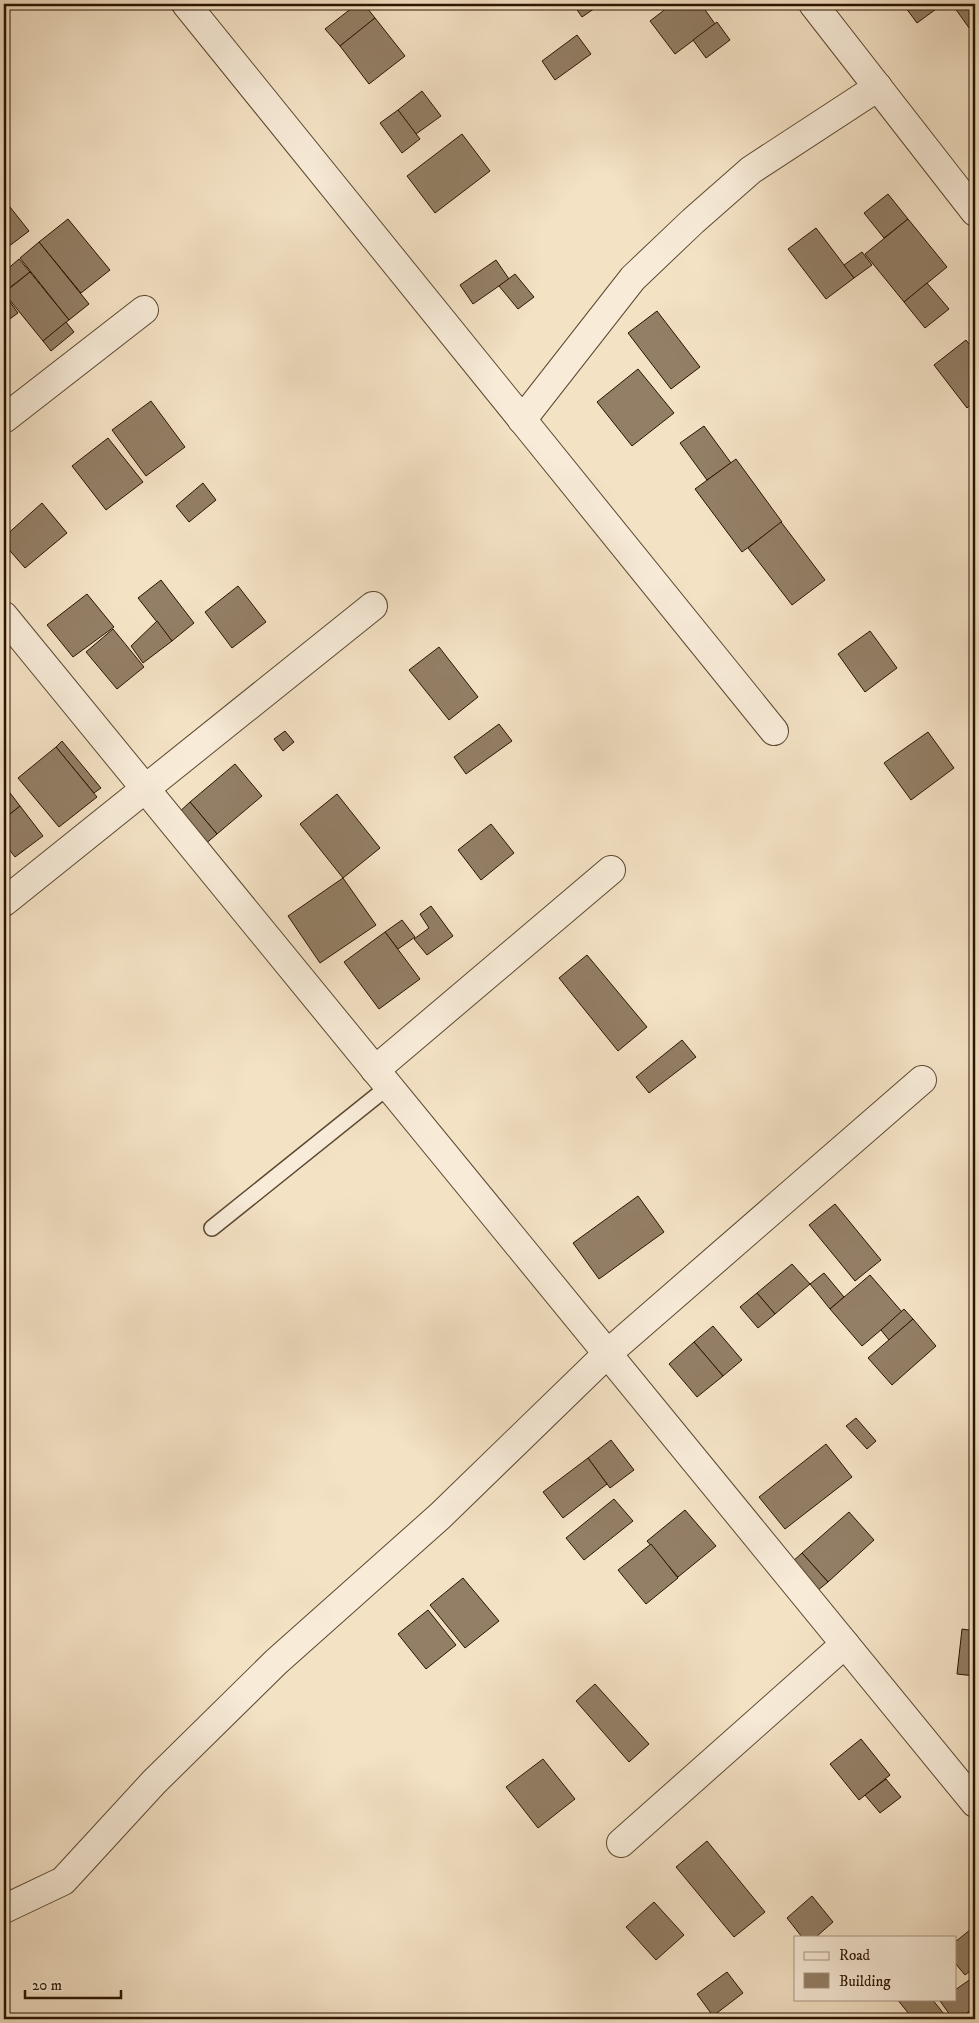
<svg xmlns="http://www.w3.org/2000/svg" width="979" height="2023" viewBox="0 0 979 2023" font-family="'IM FELL DW Pica',serif">
	<style>
		.building { fill: #937f66; stroke: #2a1400 }
		.lines { fill: none; stroke-linecap: round; stroke-linejoin: round }
		.service-casing { stroke: #5c4831; stroke-width: 18 }
		.minor-casing { stroke: #5c4831; stroke-width: 30 }
		.tertiary-casing { stroke: #5c4831; stroke-width: 30 }
		.service { stroke: #f8ecd9; stroke-width: 15 }
		.minor { stroke: #f8ecd9; stroke-width: 28 }
		.tertiary { stroke: #f8ecd9; stroke-width: 28 }
	</style>
	<rect width="100%" height="100%" fill="#f4e2c5"/>
	<filter id="stains"><feTurbulence type="fractalNoise" baseFrequency=".004" numOctaves="4"/><feColorMatrix values="0 0 0 0 .2 0 0 0 0 .09 0 0 0 0 .02 0 0 0 .5 -.17"/></filter>
	<radialGradient id="worn" r=".72"><stop offset=".6" stop-color="#630" stop-opacity="0"/><stop offset="1" stop-color="#630" stop-opacity=".3"/></radialGradient>
	<g class="building">
		<polygon points="357,4 364,4 375,18 340,46 325,29"/>
		<polygon points="573,4 601,4 582,17"/>
		<polygon points="672,4 701,4 715,24 675,54 650,21"/>
		<polygon points="903,4 943,4 917,23"/>
		<polygon points="952,4 975,4 975,30 972,32"/>
		<polygon points="375,18 405,56 369,84 340,46"/>
		<polygon points="717,22 730,40 706,58 693,40"/>
		<polygon points="577,35 591,54 555,80 542,61"/>
		<polygon points="422,91 441,116 416,134 398,110"/>
		<polygon points="398,110 420,139 402,153 380,123"/>
		<polygon points="462,134 490,171 435,213 407,176"/>
		<polygon points="888,194 908,219 884,238 864,213"/>
		<polygon points="6,202 29,231 4,250 4,203"/>
		<polygon points="68,219 110,270 81,293 39,242"/>
		<polygon points="908,219 947,267 904,302 865,254"/>
		<polygon points="816,228 854,278 826,299 788,249"/>
		<polygon points="39,242 89,304 69,320 20,258"/>
		<polygon points="862,252 872,265 854,278 844,265"/>
		<polygon points="19,259 30,272 4,292 4,272"/>
		<polygon points="496,260 509,279 473,304 460,285"/>
		<polygon points="30,272 69,320 43,341 4,293"/>
		<polygon points="515,274 534,297 518,309 499,286"/>
		<polygon points="927,283 949,309 925,328 904,302"/>
		<polygon points="4,294 18,313 4,323"/>
		<polygon points="657,311 700,367 671,389 628,333"/>
		<polygon points="66,322 74,332 51,351 43,341"/>
		<polygon points="966,340 975,352 975,401 967,408 934,365"/>
		<polygon points="638,369 674,413 632,446 597,402"/>
		<polygon points="151,401 185,447 146,476 112,430"/>
		<polygon points="704,426 731,463 707,480 680,443"/>
		<polygon points="108,438 143,482 106,510 72,466"/>
		<polygon points="736,459 782,522 742,552 695,489"/>
		<polygon points="203,483 216,500 189,522 176,506"/>
		<polygon points="42,503 67,533 25,568 4,544 4,537"/>
		<polygon points="781,522 825,580 792,605 748,548"/>
		<polygon points="161,580 194,623 172,641 138,598"/>
		<polygon points="238,586 266,622 232,648 205,612"/>
		<polygon points="87,594 114,627 73,657 47,625"/>
		<polygon points="157,621 172,641 143,663 131,646"/>
		<polygon points="113,629 144,667 117,689 86,652"/>
		<polygon points="870,631 897,668 865,692 838,654"/>
		<polygon points="439,647 478,697 449,720 409,670"/>
		<polygon points="499,724 512,741 466,774 454,757"/>
		<polygon points="285,731 294,742 283,751 274,739"/>
		<polygon points="928,732 954,768 911,800 884,763"/>
		<polygon points="62,741 101,788 94,793 56,747"/>
		<polygon points="56,747 97,797 59,827 18,778"/>
		<polygon points="235,764 262,796 217,834 190,802"/>
		<polygon points="4,785 20,806 4,819"/>
		<polygon points="337,794 380,848 343,878 300,824"/>
		<polygon points="190,802 217,834 203,846 176,815"/>
		<polygon points="20,806 43,836 15,857 4,843 4,819"/>
		<polygon points="491,824 514,853 481,880 458,850"/>
		<polygon points="343,878 376,925 320,963 288,916"/>
		<polygon points="431,906 453,936 427,955 414,939 429,928 420,914"/>
		<polygon points="402,920 415,937 398,949 385,932"/>
		<polygon points="385,932 420,979 379,1009 344,962"/>
		<polygon points="587,955 647,1027 618,1051 559,978"/>
		<polygon points="682,1040 696,1057 649,1093 636,1077"/>
		<polygon points="638,1196 664,1232 599,1279 573,1243"/>
		<polygon points="835,1204 881,1260 855,1281 809,1225"/>
		<polygon points="792,1264 810,1284 775,1314 757,1293"/>
		<polygon points="824,1273 844,1297 830,1309 810,1284"/>
		<polygon points="870,1275 902,1312 862,1346 830,1309"/>
		<polygon points="757,1293 775,1314 758,1328 740,1307"/>
		<polygon points="904,1309 913,1319 889,1340 881,1330"/>
		<polygon points="913,1319 936,1346 892,1385 868,1358"/>
		<polygon points="713,1326 742,1360 723,1376 694,1342"/>
		<polygon points="694,1342 723,1376 697,1397 669,1364"/>
		<polygon points="856,1418 876,1441 867,1449 846,1426"/>
		<polygon points="611,1440 634,1470 610,1488 588,1458"/>
		<polygon points="970,1440 975,1440 975,1503 973,1503"/>
		<polygon points="826,1444 852,1477 785,1529 759,1497"/>
		<polygon points="588,1458 607,1484 563,1518 543,1492"/>
		<polygon points="614,1499 633,1521 584,1560 566,1538"/>
		<polygon points="685,1510 716,1546 678,1577 647,1541"/>
		<polygon points="849,1512 874,1540 828,1582 802,1553"/>
		<polygon points="651,1544 678,1578 646,1604 618,1570"/>
		<polygon points="802,1553 828,1582 817,1591 792,1562"/>
		<polygon points="463,1578 499,1621 465,1648 430,1605"/>
		<polygon points="428,1610 456,1645 426,1669 398,1634"/>
		<polygon points="962,1629 975,1631 975,1676 957,1674"/>
		<polygon points="595,1684 649,1744 629,1762 576,1701"/>
		<polygon points="861,1739 890,1775 859,1800 830,1764"/>
		<polygon points="543,1759 575,1799 538,1828 506,1787"/>
		<polygon points="886,1779 901,1797 880,1813 865,1795"/>
		<polygon points="707,1841 765,1912 734,1937 676,1867"/>
		<polygon points="812,1896 833,1922 816,1937 802,1937 787,1918"/>
		<polygon points="654,1902 684,1935 656,1960 626,1927"/>
		<polygon points="975,1926 975,1967 965,1975 955,1963 955,1942"/>
		<polygon points="727,1972 743,1993 713,2016 697,1994"/>
		<polygon points="975,1976 975,2007 959,2019 953,2019 940,2001 955,1999 955,1990"/>
		<polygon points="897,1999 932,1999 948,2019 913,2019"/>
		<polygon points="975,2007 975,2019 959,2019"/>
	</g>
	<g class="lines">
		<g class="service-casing">
			<polyline id="service" points="212,1228 389,1086"/>
		</g>
		<g class="minor-casing">
			<g id="minor">
				<polyline points="186,4 774,731"/>
				<polyline points="813,4 975,212"/>
				<polyline points="4,419 144,310"/>
				<polyline points="522,420 633,278 693,221 751,170 878,87"/>
				<polyline points="4,902 373,606"/>
				<polyline points="375,1070 611,870"/>
				<polyline points="621,1843 845,1644"/>
				<polyline points="4,1909 63,1881 154,1782 276,1662 440,1516 607,1354 922,1080"/>
			</g>
		</g>
		<g class="tertiary-casing">
			<polyline id="tertiary" points="4,616 975,1803"/>
		</g>
		<use href="#service" class="service"/>
		<use href="#minor" class="minor"/>
		<use href="#tertiary" class="tertiary"/>
	</g>
	<rect width="979" height="2023" fill="none" stroke="#f4e2c5" stroke-width="20"/>
	<rect x="5" y="5" width="969" height="2013" fill="none" stroke="#2a1400" stroke-width="2.5"/>
	<rect x="10" y="10" width="959" height="2003" fill="none" stroke="#2a1400"/>
	<rect x="794" y="1936" width="162" height="65" fill="#f8ecd9" stroke="#a69682"/>
	<rect x="804" y="1952" width="25" height="8" fill="#f8ecd9" stroke="#a69682"/>
	<text x="839" y="1960" font-size="15" fill="#2a1400">Road</text>
	<rect x="804" y="1973" width="25" height="15" fill="#937f66" stroke="#a69682"/>
	<text x="839" y="1986" font-size="15" fill="#2a1400">Building</text>
	<path d="M25 1990v8h96v-8" fill="none" stroke="#2a1400" stroke-width="2.5"/>
	<text x="32" y="1990" font-size="15" fill="#2a1400" stroke="#f8ecd9" stroke-width="4" paint-order="stroke">20 m</text>
	<rect width="100%" height="100%" filter="url(#stains)"/>
	<rect width="100%" height="100%" fill="url(#worn)"/>
</svg>
